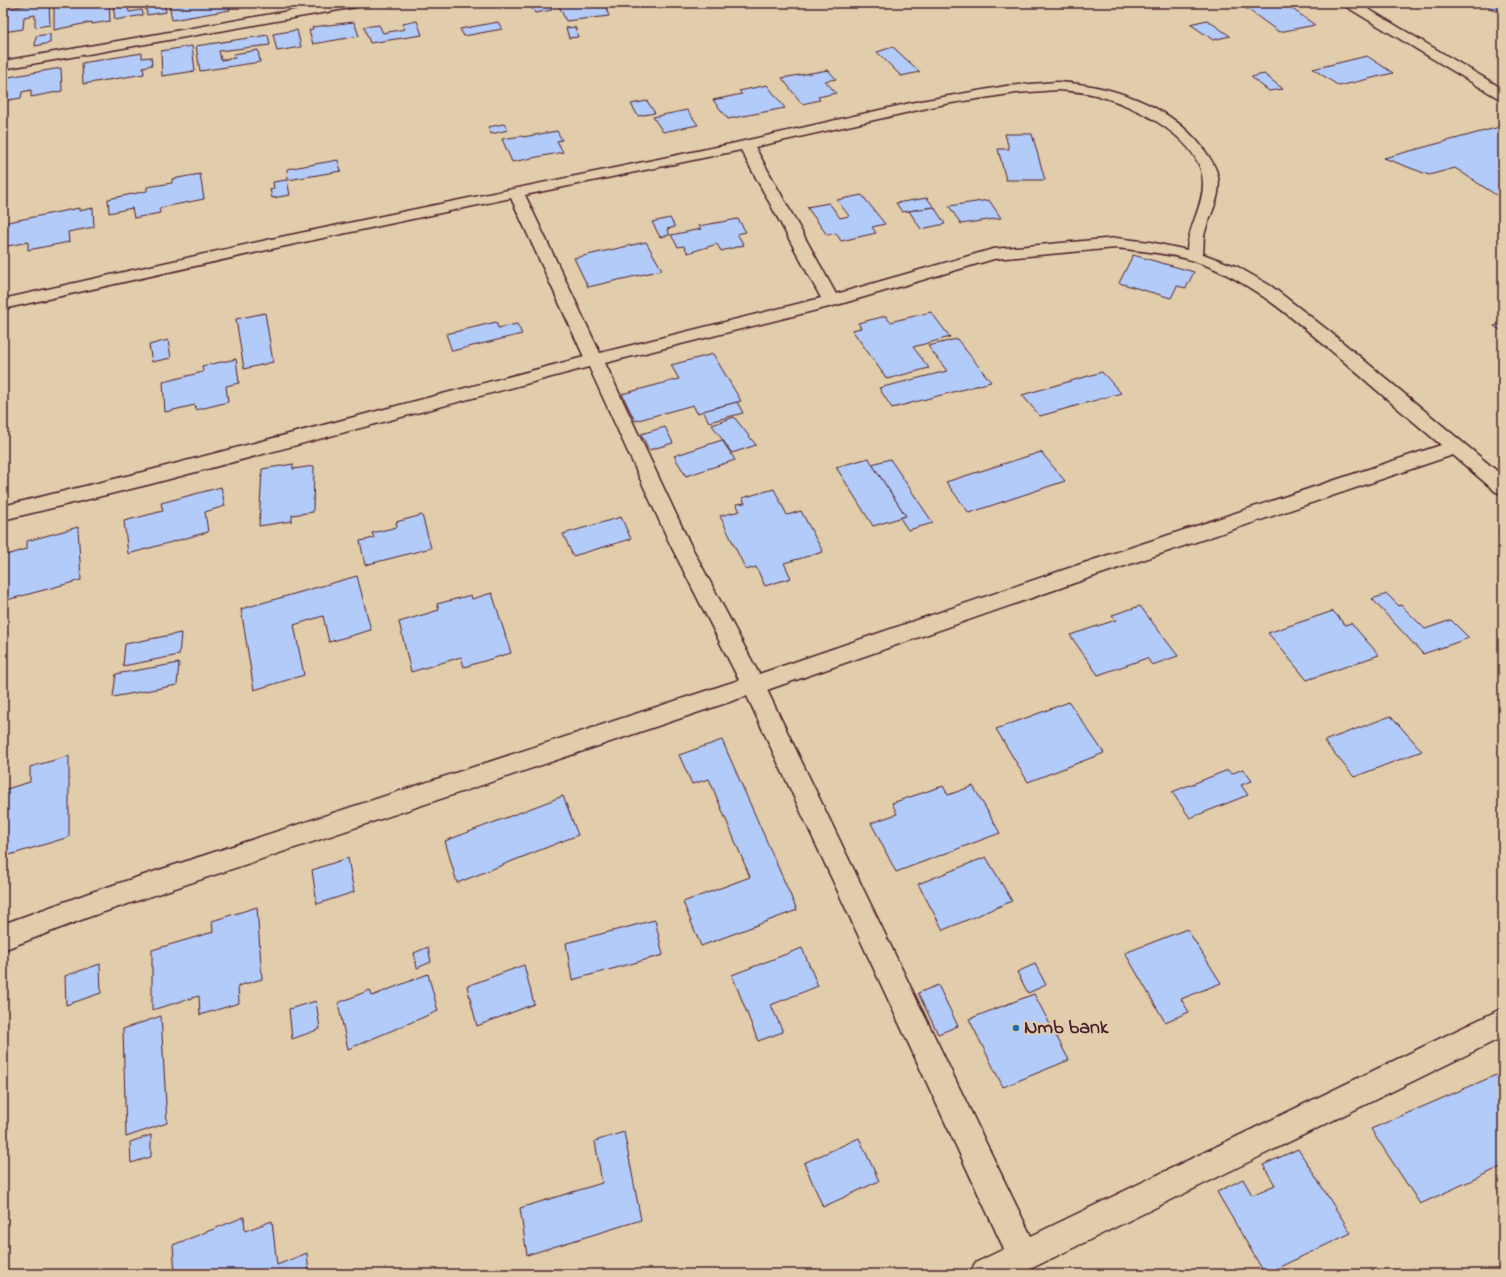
<svg xmlns="http://www.w3.org/2000/svg" width="1506" height="1277" viewBox="0 0 1506 1277" font-family="'Indie Flower',sans-serif">
	<style>
		.building { fill: #b3cbf9; stroke: #4a1f2b }
		.lines { fill: none; stroke-linecap: round; stroke-linejoin: round }
		.street-casing { stroke: #4a1f2b; stroke-width: 3 }
		.street { fill: #e1ccab; fill-rule: evenodd }
		.poi-dot { fill: #1f6fb2; stroke: #e1ccab; stroke-width: 1.5 }
		.labels { text-anchor: middle; dominant-baseline: central; stroke-width: 4; stroke-linejoin: round; paint-order: stroke }
		.near-poi-label { font-size: 20px; font-weight: bold; fill: #4a1f2b; stroke: #e1ccab; text-anchor: start }
	</style>
	<rect width="100%" height="100%" fill="#e1ccab"/>
	<filter id="ink" filterUnits="userSpaceOnUse"><feTurbulence type="fractalNoise" baseFrequency=".025" numOctaves="2"/><feDisplacementMap in="SourceGraphic" scale="8" xChannelSelector="R" yChannelSelector="G"/><feConvolveMatrix kernelMatrix="1 2 1 2 8 2 1 2 1" color-interpolation-filters="sRGB"/></filter>
	<g filter="url(#ink)">
		<g class="building">
			<polygon points="41,3 49,3 50,25 35,27 35,15 24,17 23,29 3,32 3,9"/>
			<polygon points="78,3 109,3 110,21 92,24 92,22 54,30 54,7"/>
			<polygon points="113,3 127,3 129,12 142,10 143,15 115,20"/>
			<polygon points="145,3 164,3 166,12 147,15"/>
			<polygon points="169,3 228,3 230,10 172,20"/>
			<polygon points="529,3 548,3 552,10 535,13"/>
			<polygon points="566,3 604,3 609,16 566,21 558,4"/>
			<polygon points="1239,3 1284,3 1315,25 1279,32"/>
			<polygon points="1483,3 1503,3 1503,9 1495,11"/>
			<polygon points="1207,20 1230,36 1213,40 1190,24"/>
			<polygon points="417,21 422,35 370,43 364,27 379,25 383,33 405,29 402,24"/>
			<polygon points="354,22 359,36 313,44 309,30 313,29 312,27"/>
			<polygon points="498,22 502,29 464,36 460,29"/>
			<polygon points="575,27 578,37 569,38 566,28"/>
			<polygon points="297,30 301,47 277,51 273,34"/>
			<polygon points="50,34 50,43 35,46 36,36"/>
			<polygon points="268,35 270,45 219,51 221,60 235,58 234,54 258,50 260,62 200,71 196,46"/>
			<polygon points="192,46 195,71 162,76 161,51"/>
			<polygon points="893,47 920,72 901,76 877,52"/>
			<polygon points="142,53 142,58 151,57 152,65 143,67 144,74 83,84 82,63"/>
			<polygon points="1367,56 1393,73 1339,86 1313,69"/>
			<polygon points="61,68 62,91 31,97 31,90 22,92 21,98 3,101 3,78"/>
			<polygon points="828,70 836,79 825,81 836,93 818,97 820,100 802,104 782,78"/>
			<polygon points="1264,74 1283,89 1269,91 1251,77"/>
			<polygon points="767,85 785,108 728,119 713,100 742,94 739,91"/>
			<polygon points="647,101 655,113 638,116 631,104"/>
			<polygon points="687,110 698,125 663,132 653,117"/>
			<polygon points="504,124 508,130 491,134 488,127"/>
			<polygon points="1503,126 1503,196 1499,197 1455,168 1429,175 1384,158"/>
			<polygon points="557,131 562,140 557,141 563,152 512,162 502,139 522,136 523,137"/>
			<polygon points="1005,134 1032,134 1045,180 1006,180 998,149 1009,149"/>
			<polygon points="338,160 341,171 288,180 287,169"/>
			<polygon points="200,174 204,199 159,208 160,213 134,218 132,208 109,213 108,199 147,191 147,187 172,183 172,179"/>
			<polygon points="287,180 290,195 272,198 270,189 274,188 273,182"/>
			<polygon points="862,195 885,224 872,227 876,233 841,241 836,233 827,235 807,207 829,203 840,218 849,216 837,200"/>
			<polygon points="927,198 934,207 902,212 896,203"/>
			<polygon points="989,200 1001,218 961,224 949,206"/>
			<polygon points="934,207 945,224 921,229 909,211"/>
			<polygon points="79,208 79,211 93,208 94,227 68,232 69,242 28,250 28,242 3,247 3,223"/>
			<polygon points="670,218 675,227 667,229 670,235 660,237 652,222"/>
			<polygon points="738,219 746,232 737,234 744,245 721,251 717,244 688,253 684,246 678,247 671,235 701,229 699,226"/>
			<polygon points="646,242 662,270 588,287 574,258"/>
			<polygon points="1133,255 1194,272 1186,288 1177,286 1171,298 1119,283"/>
			<polygon points="931,312 950,337 913,347 929,368 887,379 852,330 861,328 858,323 886,316 890,322"/>
			<polygon points="265,313 273,362 244,369 236,319"/>
			<polygon points="496,322 498,328 517,324 522,334 452,351 446,334"/>
			<polygon points="1503,323 1503,332 1494,326"/>
			<polygon points="957,339 991,382 892,408 879,388 947,371 928,346"/>
			<polygon points="168,340 171,358 152,362 149,345"/>
			<polygon points="713,354 741,401 697,413 693,405 635,421 622,394 679,379 671,365"/>
			<polygon points="236,359 239,383 226,386 228,402 196,410 195,405 165,412 163,382 203,372 202,366"/>
			<polygon points="1102,372 1121,393 1040,416 1022,395"/>
			<polygon points="737,402 743,413 709,422 703,411"/>
			<polygon points="734,417 756,445 732,453 712,425"/>
			<polygon points="665,427 673,443 649,450 641,434"/>
			<polygon points="722,440 735,460 686,476 674,456"/>
			<polygon points="1041,452 1065,481 969,513 946,482"/>
			<polygon points="869,458 872,464 906,516 873,526 836,467"/>
			<polygon points="890,459 933,523 908,530 900,518 906,516 872,464"/>
			<polygon points="293,464 293,469 314,466 313,512 292,515 292,521 259,526 262,469"/>
			<polygon points="221,487 225,506 205,512 208,532 128,554 124,521 163,511 161,503"/>
			<polygon points="774,489 787,515 801,511 823,552 784,563 791,578 765,586 756,567 746,570 720,516 740,511 736,504 745,503 742,498"/>
			<polygon points="422,515 431,548 365,565 360,541 374,538 372,533 397,527 396,522"/>
			<polygon points="621,517 631,539 573,556 563,534"/>
			<polygon points="78,527 81,580 3,601 3,556 27,549 27,541"/>
			<polygon points="357,576 371,630 329,642 323,616 294,625 304,675 254,690 241,609"/>
			<polygon points="492,593 511,653 464,667 461,657 411,672 399,622 439,610 437,604 471,595 472,599"/>
			<polygon points="1387,594 1399,606 1401,605 1425,629 1451,620 1469,638 1423,654 1372,599"/>
			<polygon points="1140,606 1178,656 1152,665 1147,658 1098,675 1070,635 1116,620 1112,615"/>
			<polygon points="1333,611 1345,625 1351,623 1379,655 1307,680 1268,633"/>
			<polygon points="181,633 179,655 123,666 125,644"/>
			<polygon points="179,663 177,685 113,697 116,674"/>
			<polygon points="1069,702 1104,753 1028,782 996,729"/>
			<polygon points="1391,716 1422,751 1354,777 1324,741"/>
			<polygon points="722,740 797,910 701,946 683,902 750,877 709,779 692,784 679,755"/>
			<polygon points="69,756 69,837 3,857 3,790 30,782 30,767"/>
			<polygon points="1243,769 1252,781 1241,785 1248,795 1190,818 1172,792 1228,770 1231,774"/>
			<polygon points="943,786 948,795 973,786 1000,833 896,872 871,823 897,814 892,803"/>
			<polygon points="563,796 578,835 457,883 445,841"/>
			<polygon points="986,857 1012,901 943,930 918,884"/>
			<polygon points="348,858 354,892 317,904 312,870"/>
			<polygon points="257,907 262,979 238,986 239,1003 200,1015 199,996 152,1010 152,950 213,932 212,921"/>
			<polygon points="655,920 663,955 572,980 566,943"/>
			<polygon points="1187,929 1221,983 1181,999 1189,1012 1165,1022 1125,953"/>
			<polygon points="428,947 431,962 417,968 414,953"/>
			<polygon points="802,948 818,986 771,1005 783,1032 758,1041 732,975"/>
			<polygon points="100,964 101,993 66,1005 65,976"/>
			<polygon points="1035,964 1046,985 1028,993 1017,972"/>
			<polygon points="524,965 534,1004 477,1026 467,986"/>
			<polygon points="428,974 438,1011 348,1049 338,1003 370,990 372,996"/>
			<polygon points="938,985 958,1026 938,1034 918,993"/>
			<polygon points="1034,994 1069,1060 1003,1087 969,1019"/>
			<polygon points="316,1001 320,1029 292,1039 289,1009"/>
			<polygon points="161,1016 167,1123 126,1137 123,1029"/>
			<polygon points="1503,1072 1503,1166 1420,1204 1371,1129"/>
			<polygon points="624,1132 641,1220 527,1255 520,1208 602,1183 595,1141"/>
			<polygon points="151,1135 151,1157 131,1163 130,1142"/>
			<polygon points="859,1138 879,1181 823,1207 804,1163"/>
			<polygon points="1298,1149 1351,1233 1265,1274 1217,1192 1243,1179 1252,1195 1275,1185 1263,1165"/>
			<polygon points="244,1217 245,1231 272,1221 277,1265 307,1253 309,1274 175,1274 173,1245"/>
			<polygon points="1414,1268 1418,1274 1404,1274"/>
		</g>
		<g class="lines">
			<g class="street-casing">
				<g id="street">
					<polygon points="335,3 362,3 360,6 356,7 3,69 3,61"/>
					<polygon points="1343,3 1358,3 1503,89 1503,99 1498,98 1345,6"/>
					<path d="M1057 82C1110 85 1168 103 1202 147 1209 156 1216 166 1218 177 1222 196 1210 214 1205 232 1203 239 1204 247 1203 254L1238 267 1271 286 1329 331 1503 476V494L1496 492 1453 455 1086 579 767 690 1031 1236 1503 1008V1037L1020 1274H970L975 1263 1004 1249 747 696 89 917 3 950V924L89 893 739 680 670 544 589 367 151 484 3 520V506L151 470 584 357 511 198 276 248 3 309V299L276 238 731 144 915 102 1006 86ZM1057 90C1072 91 1088 92 1102 97 1138 107 1204 141 1203 184 1203 207 1188 227 1187 250L1150 242 1116 238 993 249 836 294 755 147 945 104 1016 93ZM741 150 821 298 600 353 525 195ZM1116 248C1141 251 1167 253 1191 260 1249 278 1296 321 1342 360 1375 389 1408 417 1441 445L1072 567 759 674 690 544 605 363 837 305 994 259Z"/>
				</g>
			</g>
			<use href="#street" class="street"/>
		</g>
	</g>
	<circle class="poi-dot" cx="1016" cy="1028" r="4"/>
	<g class="labels">
		<g class="near-poi-label">
			<text x="1024" y="1028">Nmb bank</text>
		</g>
	</g>
	<rect width="1506" height="1277" fill="none" stroke="#e1ccab" stroke-width="16"/>
	<rect x="8" y="8" width="1490" height="1261" fill="none" stroke="#4a1f2b" stroke-width="1.5" filter="url(#ink)"/>
</svg>
